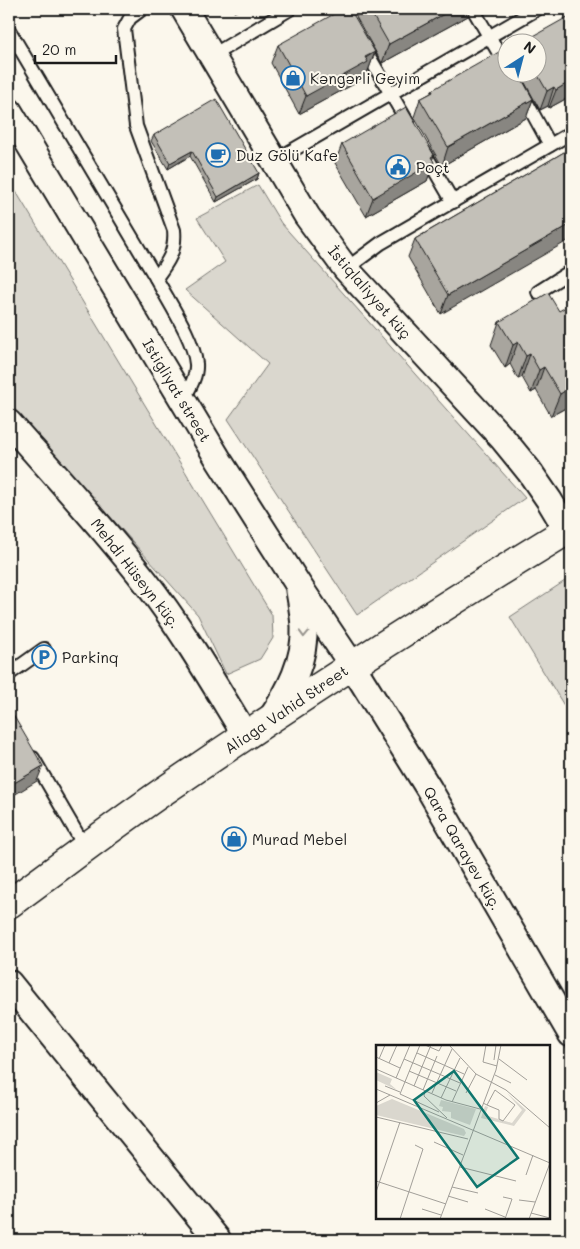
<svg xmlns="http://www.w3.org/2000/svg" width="580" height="1249" viewBox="0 0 580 1249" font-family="Mali,sans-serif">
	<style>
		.green { fill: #dad7ce; stroke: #7b7a75 }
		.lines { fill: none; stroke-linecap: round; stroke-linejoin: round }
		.service-casing { stroke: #1c1c1c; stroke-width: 16 }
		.minor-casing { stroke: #1c1c1c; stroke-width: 29 }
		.secondary-casing { stroke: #1c1c1c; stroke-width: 31 }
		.service { stroke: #fbf7ec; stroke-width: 12 }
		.minor { stroke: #fbf7ec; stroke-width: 25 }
		.secondary { stroke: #fbf7ec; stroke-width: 28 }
		.wall { fill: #a8a59e; stroke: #1c1c1c }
		.shaded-wall { fill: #888681; stroke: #1c1c1c }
		.building { fill: #c3c0b8; stroke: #1c1c1c }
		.oneway { stroke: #97948e }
		.labels { text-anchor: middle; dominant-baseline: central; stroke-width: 4; stroke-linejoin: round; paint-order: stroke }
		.poi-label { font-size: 15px; fill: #1c1c1c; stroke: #fbf7ec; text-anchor: start }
		.street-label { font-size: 15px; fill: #1c1c1c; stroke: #fbf7ec }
		.inset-road { fill: none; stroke: #a29f99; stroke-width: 1 }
		.view { fill: #0f766e; fill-opacity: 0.15; stroke: #0f766e; stroke-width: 2.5 }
		.inset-edge { fill: none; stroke: #1c1c1c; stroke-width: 2.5 }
	</style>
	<rect width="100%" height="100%" fill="#fbf7ec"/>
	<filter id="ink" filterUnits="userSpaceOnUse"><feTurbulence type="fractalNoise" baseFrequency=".02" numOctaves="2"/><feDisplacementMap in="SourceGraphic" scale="10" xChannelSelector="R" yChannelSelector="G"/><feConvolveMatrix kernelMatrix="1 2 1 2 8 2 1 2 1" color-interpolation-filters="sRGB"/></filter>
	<g filter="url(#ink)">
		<g class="green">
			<polygon points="9,180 272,615 273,638 260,659 226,674 198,615 9,403"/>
			<polygon points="258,185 281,223 525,498 357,615 228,419 268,364 185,290 225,262 197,218"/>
			<polygon points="571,577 571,620 567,623 571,629 571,717 510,617"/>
		</g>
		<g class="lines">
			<g class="service-casing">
				<g id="service">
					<path d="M142 9 130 18 124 29 136 126 174 230C176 251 168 262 156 278 168 301 194 339 196 364 197 377 189 389 183 400"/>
					<polyline points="473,9 507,67"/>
					<polyline points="9,30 156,278"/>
					<polyline points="364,48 408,123"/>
					<polyline points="213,55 290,9"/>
					<polyline points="510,72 550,145"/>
					<polyline points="424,152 453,202"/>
					<polyline points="274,161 537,9"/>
					<polyline points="346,269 381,243 571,133"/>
					<polyline points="538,292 571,271"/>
					<polyline points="9,674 44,649"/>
					<polyline points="33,758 86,849"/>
				</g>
			</g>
			<g class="minor-casing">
				<g id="minor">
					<polyline points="184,9 307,216 346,269 503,439 529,471 549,500 567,530"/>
					<polyline points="9,111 220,462 299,586 352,665 429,789 571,1034"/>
					<path d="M9 423C55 475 102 526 145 581 183 630 214 684 246 736"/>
					<path d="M270 720C289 692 306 660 304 626 303 614 301 602 299 591"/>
					<polyline points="9,983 218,1240"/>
				</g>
			</g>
			<g class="secondary-casing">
				<path id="secondary" d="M9 904C64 864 118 822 174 784 304 695 437 610 571 528"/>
			</g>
			<use href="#service" class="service"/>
			<use href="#minor" class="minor"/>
			<use href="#secondary" class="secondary"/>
		</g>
		<g class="wall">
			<polygon points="359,9 470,9 468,16 382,63 356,17"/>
			<polygon points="571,15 571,96 549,108 548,106 540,110 519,72 538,72"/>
			<polygon points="278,45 375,52 368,71 363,74 361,80 299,114 271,63"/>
			<polygon points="432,90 533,99 526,118 442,166 414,117 420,99 431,93"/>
			<polygon points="154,135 259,173 257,179 216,202 190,156 168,169 151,141"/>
			<polygon points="342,144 433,160 427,181 366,216 335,163"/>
			<polygon points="571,148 441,314 408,257 415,239"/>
			<polygon points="559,311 571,405 551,416 536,390 531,393 522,377 518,379 510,364 505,368 491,345 499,322"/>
		</g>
		<g class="shaded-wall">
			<polygon points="235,9 241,9 234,12"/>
			<polygon points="453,9 470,9 468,16 382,63 389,44"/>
			<polygon points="375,52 368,71 363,74 361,80 299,114 306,96"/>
			<polygon points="571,81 571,96 549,108 556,90"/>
			<polygon points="554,87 548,106 540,110 547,91"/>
			<polygon points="533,99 526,118 442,166 448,147"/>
			<polygon points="192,151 190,156 168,169 170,163"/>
			<polygon points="434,155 431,164 434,162 427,181 366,216 373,198"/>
			<polygon points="259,173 257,179 216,202 218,197"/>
			<polygon points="571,224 571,239 441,314 448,295"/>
			<polygon points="518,342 510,364 505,368 513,345"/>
			<polygon points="530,354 522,377 518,379 526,356"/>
			<polygon points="544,367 536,390 531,393 539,370"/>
			<polygon points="571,387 571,405 551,416 560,394"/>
			<polygon points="43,766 37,781 9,798 9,786"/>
		</g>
		<g class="building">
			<polygon points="343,9 350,9 375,52 365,57 368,62 306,96 278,45"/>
			<polygon points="369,9 453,9 389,44"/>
			<polygon points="571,15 571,81 556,90 554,87 547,91 536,72 538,72 538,42 523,42"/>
			<polygon points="499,52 500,56 506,52 508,54 508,72 518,72 533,99 448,147 420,99 433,92 432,90"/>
			<polygon points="216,99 259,173 218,197 192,151 170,163 154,135"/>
			<polygon points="406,107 434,155 431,157 434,162 373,198 342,144"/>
			<polygon points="571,148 571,224 448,295 415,239"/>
			<polygon points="548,293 559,311 571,304 571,387 560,394 544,367 539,370 530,354 526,356 518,342 513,345 499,322"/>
			<polygon points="9,708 43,766 9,786"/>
		</g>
		<defs><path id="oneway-chevron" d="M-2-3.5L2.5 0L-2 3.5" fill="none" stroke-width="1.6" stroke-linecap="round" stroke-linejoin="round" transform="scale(1.25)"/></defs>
		<use class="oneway" href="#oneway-chevron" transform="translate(304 634) rotate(92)"/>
	</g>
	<defs>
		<g id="shop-ring" transform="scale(1.25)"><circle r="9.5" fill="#fbf7ec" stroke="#1f6fb2" stroke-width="1.5"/><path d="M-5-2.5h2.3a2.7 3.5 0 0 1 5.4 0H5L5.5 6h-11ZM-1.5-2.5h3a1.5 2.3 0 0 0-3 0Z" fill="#1f6fb2"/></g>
		<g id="cafe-ring" transform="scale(1.25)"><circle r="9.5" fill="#fbf7ec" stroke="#1f6fb2" stroke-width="1.5"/><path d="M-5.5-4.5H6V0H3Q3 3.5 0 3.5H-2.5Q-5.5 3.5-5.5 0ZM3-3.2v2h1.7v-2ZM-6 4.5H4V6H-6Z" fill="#1f6fb2"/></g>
		<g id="civic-ring" transform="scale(1.25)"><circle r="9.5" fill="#fbf7ec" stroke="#1f6fb2" stroke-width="1.5"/><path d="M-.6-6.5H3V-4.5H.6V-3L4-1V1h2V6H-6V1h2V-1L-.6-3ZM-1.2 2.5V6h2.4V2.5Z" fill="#1f6fb2"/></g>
		<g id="parking-ring" transform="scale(1.25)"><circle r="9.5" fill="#fbf7ec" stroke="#1f6fb2" stroke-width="1.5"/><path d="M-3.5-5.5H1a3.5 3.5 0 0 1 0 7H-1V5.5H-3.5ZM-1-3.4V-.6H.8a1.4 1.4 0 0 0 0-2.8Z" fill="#1f6fb2"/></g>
	</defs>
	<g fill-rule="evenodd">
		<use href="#shop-ring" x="293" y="78"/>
		<use href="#cafe-ring" x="218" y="155"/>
		<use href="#civic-ring" x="398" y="167"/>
		<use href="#parking-ring" x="44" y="657"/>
		<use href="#shop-ring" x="234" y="839"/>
	</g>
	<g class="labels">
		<g class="poi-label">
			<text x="310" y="78">Kəngərli Geyim</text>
			<text x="236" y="155">Duz Gölü Kafe</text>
			<text x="416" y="167">Poçt</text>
			<text x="62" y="657">Parkinq</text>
			<text x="252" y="839">Murad Mebel</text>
		</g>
		<g class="street-label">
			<text transform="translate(370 292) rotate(49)">İstiqlaliyyət küç</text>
			<text transform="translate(177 390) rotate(59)">Istigliyat street</text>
			<text transform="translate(136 573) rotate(52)">Mehdi Hüseyn küç.</text>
			<text transform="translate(286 709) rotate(-34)">Aliaga Vahid Street</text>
			<text transform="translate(463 848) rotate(60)">Qara Qarayev küç.</text>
		</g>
	</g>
	<g transform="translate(376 1045)">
		<rect width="174" height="174" fill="#fbf7ec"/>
		<path d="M0 27 16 34 14 39 21 45 0 35ZM131 48 150 65 138 81 105 73 109 61 112 62 109 70 136 78 146 65ZM16 54 88 84 90 88 88 91 0 70V61ZM65 55 100 64 94 80 75 73V67L66 66 67 62 63 61Z" fill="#dad7ce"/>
		<path class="inset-road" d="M44 0 24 49 63 67M49 0 63 6 66 0M73 0 100 29 130 45 174 83M110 0 107 17 121 21M41 8 88 29M0 12 24 23M3 14 9 0M28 14 84 38M123 14 151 35M118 15 120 0M13 18 21 0M0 24 70 55 104 64M33 26 80 46M119 30 135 38M20 33 34 0M9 41 24 47M38 41 55 0M0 44 174 118M47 45 61 11M49 46 48 51 71 73M56 48 76 4M90 48 100 29M65 53 84 13M76 57 92 22M0 58 14 50M107 58 111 60 123 65V74L127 76 139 60 119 45 111 60M0 72 92 94M58 97 87 110M84 122 140 136M150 130 157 110M0 136 70 159M76 142 102 148M0 147 24 77M72 151 92 157M127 152 136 154 129 174M143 155 159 157M46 164 65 170M109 164 129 172M155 168 174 173M24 174 47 104 39 100M64 174 120 25 125 0M153 174 174 118"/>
		<path class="view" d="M78 26 142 113 101 142 38 55Z"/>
		<rect width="174" height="174" class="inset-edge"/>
	</g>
	<rect width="580" height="1249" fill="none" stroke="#fbf7ec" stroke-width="30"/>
	<rect x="15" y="15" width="550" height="1219" fill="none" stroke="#1c1c1c" stroke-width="2" filter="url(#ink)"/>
	<g transform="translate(522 58) rotate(36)"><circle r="24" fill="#fbf7ec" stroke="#a29f99"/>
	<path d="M0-4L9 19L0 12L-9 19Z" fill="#1f6fb2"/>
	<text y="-8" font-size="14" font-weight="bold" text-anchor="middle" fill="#1c1c1c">N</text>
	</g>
	<path d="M35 55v8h81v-8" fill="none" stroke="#1c1c1c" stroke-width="2.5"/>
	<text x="42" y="55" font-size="15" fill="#1c1c1c" stroke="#fbf7ec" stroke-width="4" paint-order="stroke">20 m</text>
</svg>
